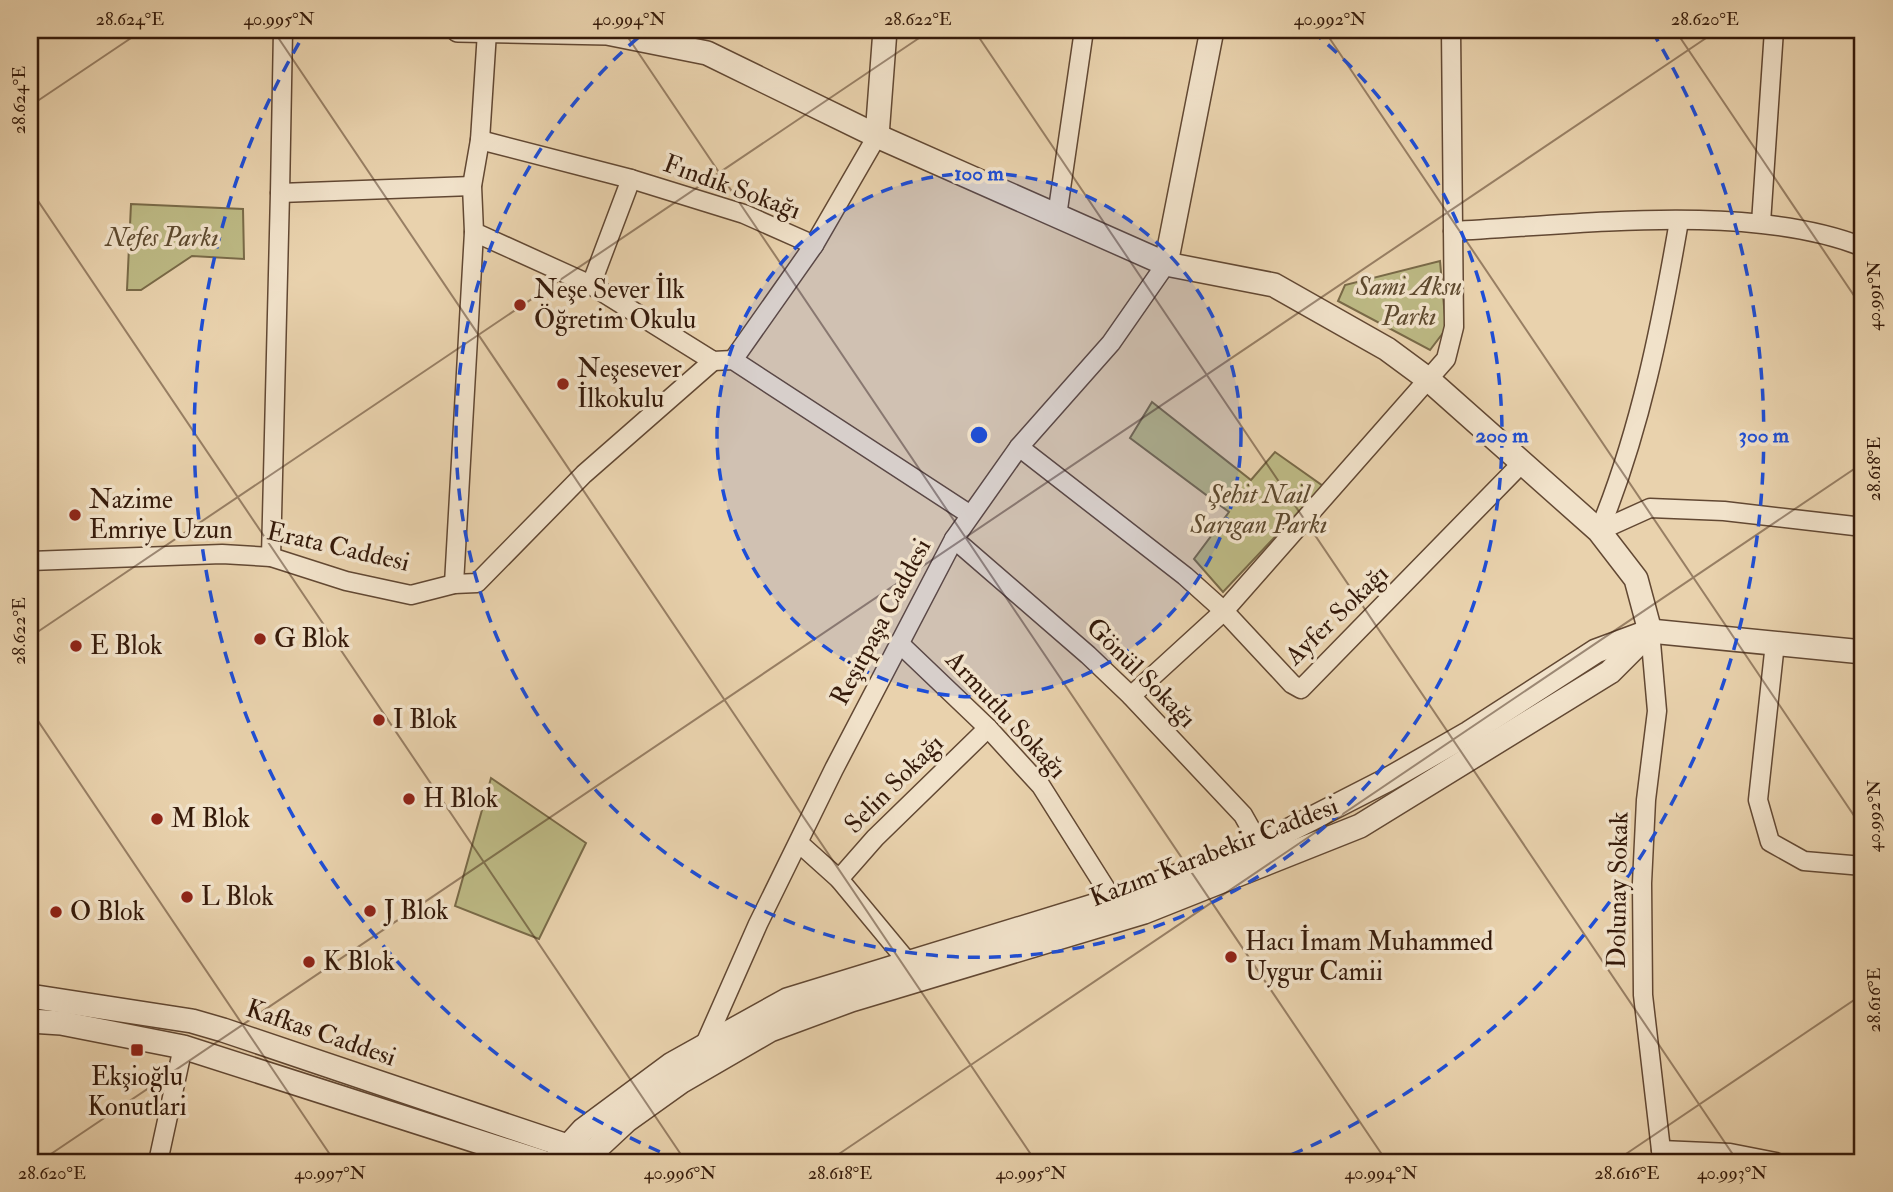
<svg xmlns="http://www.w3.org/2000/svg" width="1893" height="1192" viewBox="0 0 1893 1192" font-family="'IM FELL Double Pica',serif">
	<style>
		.green { fill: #bdba85; stroke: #796a48; stroke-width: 2 }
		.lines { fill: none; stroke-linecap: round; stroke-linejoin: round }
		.minor-casing { stroke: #624833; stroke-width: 21 }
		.tertiary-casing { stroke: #624833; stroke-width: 26 }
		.minor { stroke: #f1e2ca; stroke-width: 18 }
		.tertiary { stroke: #f1e2ca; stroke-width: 23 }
		.ticks { fill: none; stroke: #351a0a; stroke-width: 2; stroke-opacity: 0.45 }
		.ring { fill: none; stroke: #1d4ed8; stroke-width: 3.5; stroke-dasharray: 12 9 }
		.poi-dot { fill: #8f2418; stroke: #f1e2ca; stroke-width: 2.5 }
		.labels { text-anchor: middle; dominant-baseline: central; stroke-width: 7; stroke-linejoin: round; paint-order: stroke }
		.street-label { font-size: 26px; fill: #351a0a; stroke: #f1e2ca }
		.park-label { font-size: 26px; font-style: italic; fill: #5e4a2f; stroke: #f1e2ca }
		.poi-label { font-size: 26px; fill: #351a0a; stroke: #f1e2ca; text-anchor: start }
		.centre { fill: #1d4ed8; stroke: #f1e2ca; stroke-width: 3.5 }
		.ring-label { font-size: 21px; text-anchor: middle; font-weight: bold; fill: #1d4ed8; stroke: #f1e2ca; stroke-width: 7; stroke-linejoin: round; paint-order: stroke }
		.neatline { fill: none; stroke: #351a0a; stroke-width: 2.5 }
		.ticks-label { font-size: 18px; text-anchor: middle; fill: #351a0a }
	</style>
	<rect width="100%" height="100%" fill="#e9d2ad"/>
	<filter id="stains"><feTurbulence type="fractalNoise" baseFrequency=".00286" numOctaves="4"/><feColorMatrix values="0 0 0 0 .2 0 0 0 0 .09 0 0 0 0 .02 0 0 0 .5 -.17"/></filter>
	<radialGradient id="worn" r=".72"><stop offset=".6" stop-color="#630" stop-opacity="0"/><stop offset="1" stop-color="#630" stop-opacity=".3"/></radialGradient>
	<g class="green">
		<polygon points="131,204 243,209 244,259 192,256 141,290 127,290"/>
		<polygon points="1440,261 1446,329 1430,350 1338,301 1345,285"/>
		<polygon points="1152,402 1251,480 1275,452 1323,486 1223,592 1194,559 1229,512 1130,438"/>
		<polygon points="491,778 586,843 539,939 455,906"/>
	</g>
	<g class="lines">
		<g class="minor-casing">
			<g id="minor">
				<polyline points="283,30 280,193 472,186"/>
				<polyline points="487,32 480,140 472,186 474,232 591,285 713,361 733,360 969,514"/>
				<polyline points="480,140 631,179 591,285"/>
				<polyline points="631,179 744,214 814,245"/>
				<polyline points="1057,216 1084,30"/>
				<polyline points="1761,223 1774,30"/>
				<path d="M1453 231C1575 225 1750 202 1863 247"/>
				<polyline points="733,360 814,245 877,136"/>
				<polyline points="1019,447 1185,576 1224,611 1292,684 1301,689 1522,463"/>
				<path d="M1599 531C1640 432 1661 326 1679 221"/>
				<polyline points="1599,531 1650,508 1724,511 1863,527"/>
				<polyline points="954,539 1088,655 1131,696 1243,815 1265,854"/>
				<polyline points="271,557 280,193"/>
				<polyline points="30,561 222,554 271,557 346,581 411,595 454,584 477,583 584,474 713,361"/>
				<polyline points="454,584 474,232"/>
				<polyline points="1650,631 1657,711 1646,800 1642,883 1643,995 1661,1150"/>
				<polyline points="899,643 988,728 1041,786 1113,900"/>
				<polyline points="1775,643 1758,800 1770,842 1804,861 1863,866"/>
				<polyline points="1131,696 1224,611 1446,359 1454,327 1451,30"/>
				<polyline points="800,844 839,879 907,961"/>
				<polyline points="839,879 875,838 988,728"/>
				<polyline points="705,1044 758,924 834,769 954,539 1019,447 1111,343 1166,264"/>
				<polyline points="1662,1159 1661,1150 1730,1153 1776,1162"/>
				<polyline points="158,1162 183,1047"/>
			</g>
		</g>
		<g class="tertiary-casing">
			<g id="tertiary">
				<polyline points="458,30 607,33 707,53 877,136 1166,264 1274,285 1387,349 1429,380 1599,531 1636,579 1650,631"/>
				<polyline points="877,136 885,30"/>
				<polyline points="1166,264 1212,30"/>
				<polyline points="30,996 192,1021 223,1030 567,1146 576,1153"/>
				<polyline points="30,1021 61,1023 183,1047 542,1162"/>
				<polyline points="554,1162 583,1130 672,1064 787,1000 1113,900 1262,844 1387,780 1469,733 1596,651 1650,631 1863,652"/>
				<polyline points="582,1162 626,1121 682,1081 770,1030 851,1000 1144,912 1360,826 1610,672 1646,636"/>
			</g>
		</g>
		<use href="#minor" class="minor"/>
		<use href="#tertiary" class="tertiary"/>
	</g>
	<path class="ticks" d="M273 30 1036 1162M623 30 1387 1162M974 30 1738 1162M1324 30 1863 829M1675 30 1863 309M30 106 143 30M30 189 686 1162M30 637 931 30M30 709 335 1162M39 1162 1718 30M827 1162 1863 463M1614 1162 1863 994"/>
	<circle cx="979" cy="435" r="262" fill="#1d4ed8" fill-opacity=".12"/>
	<g class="ring">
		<circle cx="979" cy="435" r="262"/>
		<path d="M1312 31A523 523 0 1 1 646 31"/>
		<path d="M679 1160A785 785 0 0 1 306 31M1652 31A785 785 0 0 1 1279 1160"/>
	</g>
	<g class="poi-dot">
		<circle cx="520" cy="305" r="7"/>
		<circle cx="563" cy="384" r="7"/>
		<circle cx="75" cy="515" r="7"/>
		<circle cx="260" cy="639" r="7"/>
		<circle cx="76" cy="646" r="7"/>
		<circle cx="379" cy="720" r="7"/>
		<circle cx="409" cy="799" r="7"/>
		<circle cx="157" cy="819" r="7"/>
		<circle cx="187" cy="897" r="7"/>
		<circle cx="370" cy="911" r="7"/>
		<circle cx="56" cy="912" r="7"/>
		<circle cx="1231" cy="957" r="7"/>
		<circle cx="309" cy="962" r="7"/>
		<rect x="130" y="1043" width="14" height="14" rx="3.5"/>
	</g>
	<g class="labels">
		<g class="street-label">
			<text transform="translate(732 187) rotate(20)">Fındık Sokağı</text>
			<text transform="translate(338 547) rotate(13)">Erata Caddesi</text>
			<text transform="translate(1337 615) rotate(-44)">Ayfer Sokağı</text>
			<text transform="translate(881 622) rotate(-62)">Reşitpaşa Caddesi</text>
			<text transform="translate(1141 673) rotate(45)">Gönül Sokağı</text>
			<text transform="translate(1006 715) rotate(47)">Armutlu Sokağı</text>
			<text transform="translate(894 784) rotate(-45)">Selin Sokağı</text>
			<text transform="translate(1214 852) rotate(-21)">Kazım Karabekir Caddesi</text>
			<text transform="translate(1618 890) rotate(-89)">Dolunay Sokak</text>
			<text transform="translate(321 1033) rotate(19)">Kafkas Caddesi</text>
		</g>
		<g class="park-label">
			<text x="162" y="238">Nefes Parkı</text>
			<text x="1409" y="287">Sami Aksu<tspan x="1409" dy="30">Parkı</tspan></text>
			<text x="1259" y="495">Şehit Nail<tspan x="1259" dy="30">Sarıgan Parkı</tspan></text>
		</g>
		<g class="poi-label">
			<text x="534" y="290">Neşe Sever İlk<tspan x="534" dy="30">Öğretim Okulu</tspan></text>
			<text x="577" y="369">Neşesever<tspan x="577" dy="30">İlkokulu</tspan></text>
			<text x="89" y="500">Nazime<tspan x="89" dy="30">Emriye Uzun</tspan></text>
			<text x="274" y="639">G Blok</text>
			<text x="90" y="646">E Blok</text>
			<text x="393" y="720">I Blok</text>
			<text x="423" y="799">H Blok</text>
			<text x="171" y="819">M Blok</text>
			<text x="201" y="897">L Blok</text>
			<text x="384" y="911">J Blok</text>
			<text x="70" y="912">O Blok</text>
			<text x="1245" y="942">Hacı İmam Muhammed<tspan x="1245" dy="30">Uygur Camii</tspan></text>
			<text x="323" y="962">K Blok</text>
			<text x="137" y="1077" text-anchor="middle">Ekşioğlu<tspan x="137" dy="30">Konutlari</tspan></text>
		</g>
	</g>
	<circle cx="979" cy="435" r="10" class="centre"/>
	<g class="ring-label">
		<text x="979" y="180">100 m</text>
		<text x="1502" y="442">200 m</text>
		<text x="1764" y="442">300 m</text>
	</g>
	<rect width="1893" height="1192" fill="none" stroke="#e9d2ad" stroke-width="77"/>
	<rect x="38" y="38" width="1816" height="1116" class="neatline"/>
	<g class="ticks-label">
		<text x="130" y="25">28.624°E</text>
		<text x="279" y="25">40.995°N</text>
		<text x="629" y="25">40.994°N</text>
		<text x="918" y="25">28.622°E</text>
		<text x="1330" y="25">40.992°N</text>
		<text x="1705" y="25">28.620°E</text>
		<text transform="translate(19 100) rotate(-90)" y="6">28.624°E</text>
		<text transform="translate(1874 296) rotate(-90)" y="6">40.991°N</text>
		<text transform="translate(1874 469) rotate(-90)" y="6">28.618°E</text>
		<text transform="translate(19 631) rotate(-90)" y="6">28.622°E</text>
		<text transform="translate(1874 816) rotate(-90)" y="6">40.992°N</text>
		<text transform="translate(1874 1000) rotate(-90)" y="6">28.616°E</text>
		<text x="52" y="1179">28.620°E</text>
		<text x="330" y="1179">40.997°N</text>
		<text x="680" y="1179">40.996°N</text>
		<text x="840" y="1179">28.618°E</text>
		<text x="1031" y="1179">40.995°N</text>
		<text x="1381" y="1179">40.994°N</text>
		<text x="1627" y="1179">28.616°E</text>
		<text x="1732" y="1179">40.993°N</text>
	</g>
	<rect width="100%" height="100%" filter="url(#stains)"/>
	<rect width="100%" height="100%" fill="url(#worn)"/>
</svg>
